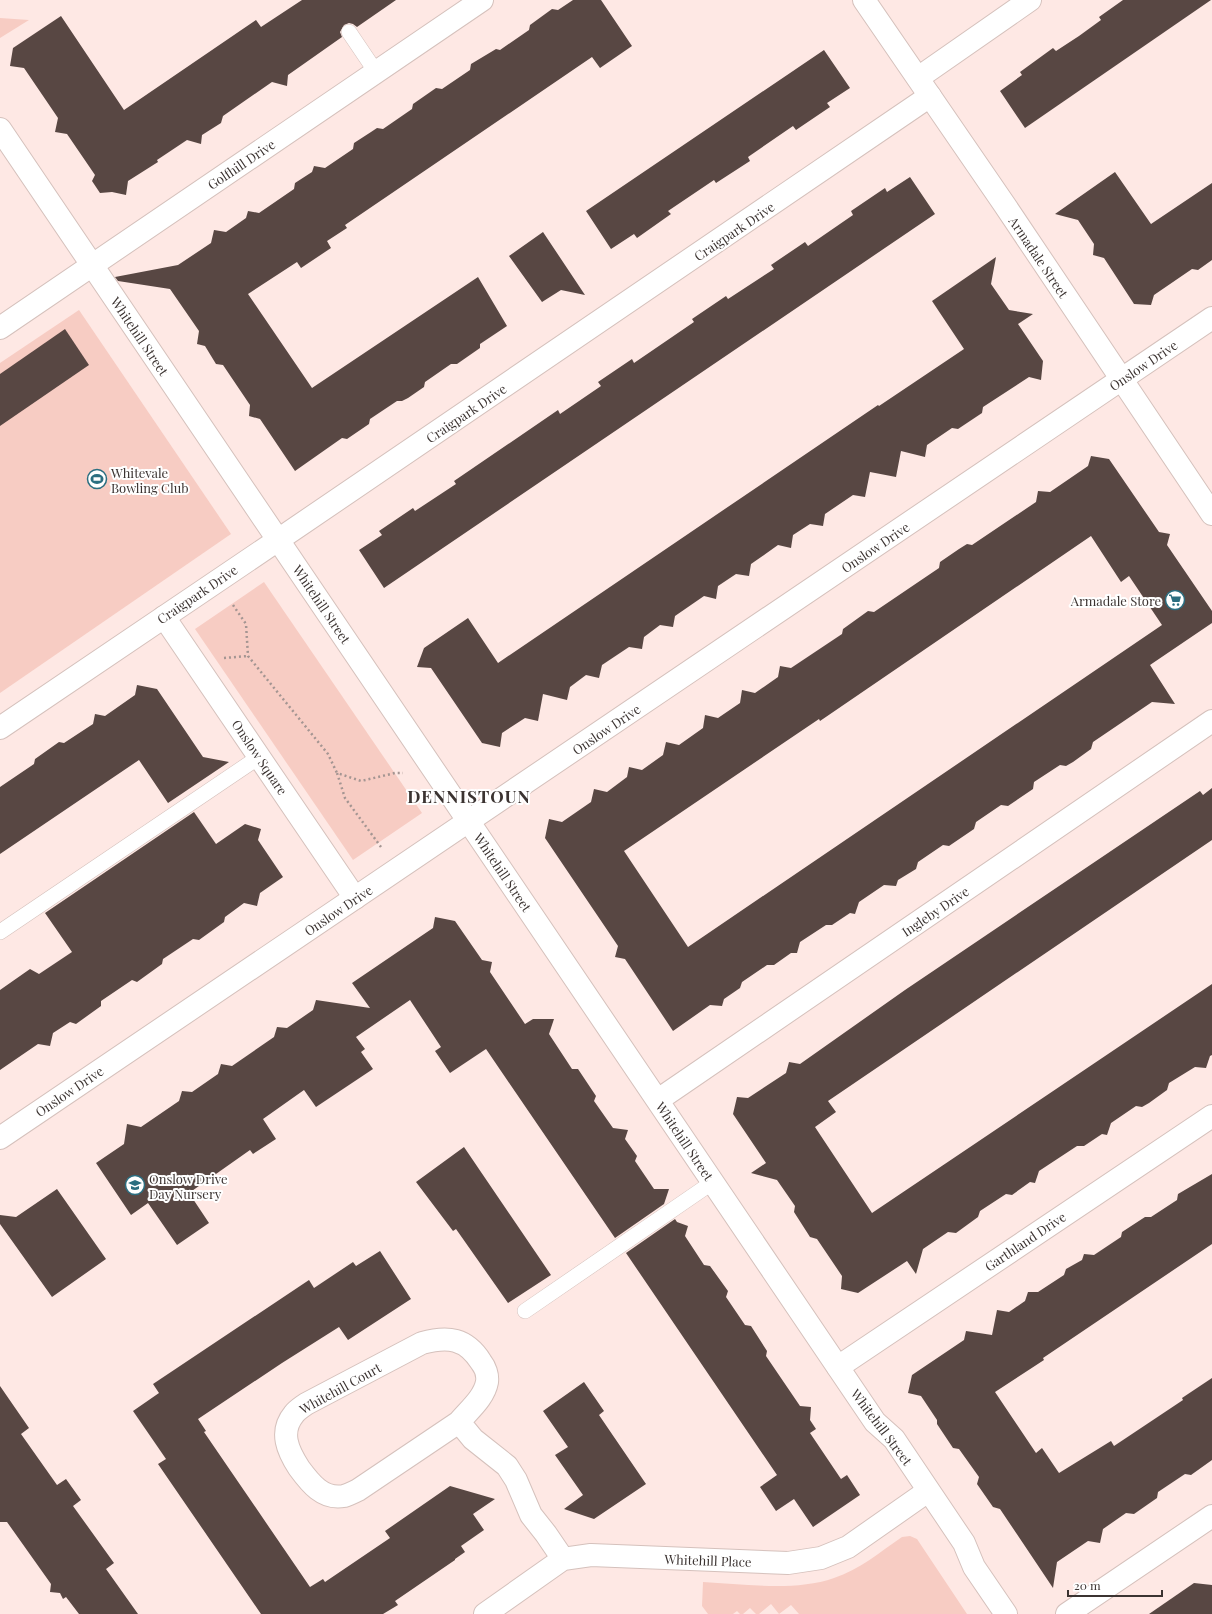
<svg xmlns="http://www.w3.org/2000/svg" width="1212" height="1614" viewBox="0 0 1212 1614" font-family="'Playfair Display',serif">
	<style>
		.green { fill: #f7ccc3 }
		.building { fill: #584743; fill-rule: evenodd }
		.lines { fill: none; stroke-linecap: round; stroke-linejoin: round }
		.lane-casing { stroke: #d5c1bc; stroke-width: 16 }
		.street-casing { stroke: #d5c1bc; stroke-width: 24 }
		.path { stroke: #a49592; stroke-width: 2.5; stroke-dasharray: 2 3; stroke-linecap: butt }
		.lane { stroke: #fff; stroke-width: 15 }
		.street { stroke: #fff; stroke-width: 22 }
		.labels { text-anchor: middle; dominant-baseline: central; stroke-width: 4; stroke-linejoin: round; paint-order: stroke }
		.street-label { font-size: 13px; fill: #3b3331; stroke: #fff }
		.poi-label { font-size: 13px; fill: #3b3331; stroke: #fff; text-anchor: start }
		.district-label { font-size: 17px; font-weight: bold; letter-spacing: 1px; fill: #3b3331; stroke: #fff }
	</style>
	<rect width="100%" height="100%" fill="#fee8e4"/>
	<g class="green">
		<polygon points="0,18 29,20 0,38"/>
		<polygon points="79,310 231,534 0,693 0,363"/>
		<polygon points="264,582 422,813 353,860 195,629"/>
		<path d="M910 1536 917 1539 967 1614H799L791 1605 779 1614 771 1604 759 1614H756L750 1608 743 1614H740L737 1611 733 1614H708L702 1606 703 1582C744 1584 794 1592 834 1578 859 1570 880 1552 902 1537Z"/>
	</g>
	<g class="building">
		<polygon points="302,0 396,0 357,27 353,24 349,23 344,25 340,32 342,37 288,75 287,86 272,82 223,116 221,123 202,135 201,144 187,140 157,160 158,162 128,181 126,195 112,192 100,193 92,181 95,175 67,134 55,132 58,118 24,68 10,66 13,48 61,16 124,110 256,20 261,27"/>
		<polygon points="573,0 601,0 632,46 600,68 592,57 345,225 347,228 327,241 331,248 301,268 297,262 248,294 312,388 478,277 507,326 480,344 480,348 457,364 451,364 425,382 424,387 408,398 402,401 397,401 370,419 369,424 347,439 342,438 295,471 260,419 249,416 250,405 223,365 216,364 205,346 197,344 199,331 170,289 118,281 115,277 178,265 211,243 214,230 226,232 246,218 248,211 259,213 294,189 295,183 312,172 314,166 325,168 353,149 354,143 371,132 377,128 383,129 412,109 413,104 436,88 442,89 470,70 471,64 496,49 500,50 529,30 530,25 552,9 558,10"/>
		<polygon points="1123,0 1211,0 1025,128 1000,91 1022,75 1020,72 1053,48 1056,51 1079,36 1101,20 1099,17"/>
		<polygon points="824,50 850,88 827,103 830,107 796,130 793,126 748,157 750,161 716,183 714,180 668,211 671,214 637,238 634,234 611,249 586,211"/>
		<polygon points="1115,172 1151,224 1212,183 1212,260 1198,270 1192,269 1154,295 1151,305 1134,304 1104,258 1093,255 1094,244 1078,220 1055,214"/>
		<polygon points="910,177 935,214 384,588 359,550 382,535 379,531 413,508 415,511 456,484 454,481 558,410 560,414 601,386 598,382 632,359 634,363 694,322 692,319 726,296 728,299 774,269 771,265 805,242 808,246 853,215 851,211 885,188 887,192"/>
		<polygon points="543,232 585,295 561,290 542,302 509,256"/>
		<polygon points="996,257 991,284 1009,310 1033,314 1018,324 1043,361 1041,380 1029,377 983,407 982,413 958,429 952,428 927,445 925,457 901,451 896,477 870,472 865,497 853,495 825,514 823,526 810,524 793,535 791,548 778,545 764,555 751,564 749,576 736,574 718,586 716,599 704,596 675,616 673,627 660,625 644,637 642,649 629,647 602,665 599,678 586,675 570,687 567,700 543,694 538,721 525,718 502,733 500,747 482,743 431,668 417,667 424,648 468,618 498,663 878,405 879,406 964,349 932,301"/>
		<polygon points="65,329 89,365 0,426 0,374"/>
		<path d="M1091 456 1109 459 1159 532 1170 534 1167 545 1212 611V623L1150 665 1175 704 1152 702 1093 742 1091 749 1073 762 1066 766 1060 765 1034 782 1033 789 1008 806 1001 805 976 822 974 829 949 846 943 845 918 862 916 869 898 880 896 886 884 885 859 902 855 914 850 913 832 925H826L800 942 797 953H791L774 965H767L742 982 740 988 724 999 722 1006 710 1005 673 1031 625 959 615 957 618 946 545 838 549 819 562 822 591 802 594 789 607 792 627 777 629 767 642 770 663 755 666 742 679 745 703 728 705 715 718 718 740 703 742 690 755 693 778 677 780 666 791 668 842 634 843 629 868 611 874 612 939 568 940 562 959 549 967 544 972 545 1036 502 1038 491 1050 492 1088 466ZM1091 536 1121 582 1129 576 1162 625 688 947 624 851 819 719 820 721Z"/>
		<polygon points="137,685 157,689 203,757 229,762 168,803 139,760 0,854 0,787 34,764 35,759 59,742 64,743 93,724 95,714 105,716 135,695"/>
		<polygon points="1212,788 1212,840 828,1101 836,1112 815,1127 872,1213 1212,984 1212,1055 1210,1056 1206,1068 1195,1067 1169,1083 1167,1090 1149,1103 1142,1107 1136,1106 1111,1123 1107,1135 1102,1134 1084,1146 1077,1146 1039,1171 1035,1183 1030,1182 1012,1195 1006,1194 980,1211 978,1217 956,1233 948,1232 923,1249 916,1274 907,1261 858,1293 841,1289 842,1276 817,1239 810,1237 794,1212 795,1206 777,1180 751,1173 766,1163 733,1114 737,1097 748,1098 786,1073 789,1062 800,1064 905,990 1200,791 1203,795"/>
		<polygon points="194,812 216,844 245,824 261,829 258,840 283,877 260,893 257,906 244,903 225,917 224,922 199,940 193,939 163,959 162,964 137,982 132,980 101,1001 101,1006 76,1024 70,1022 53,1033 50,1046 38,1044 0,1070 0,990 30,969 39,974 72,952 45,913"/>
		<polygon points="435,917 455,921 482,960 492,962 490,972 525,1024 533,1019 554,1019 549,1034 572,1069 578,1069 596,1096 594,1101 613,1128 628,1130 625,1139 637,1156 635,1161 654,1189 669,1189 664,1204 615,1238 486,1049 450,1073 435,1051 441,1047 410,1000 356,1037 365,1049 361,1052 373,1069 316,1107 304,1090 263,1119 276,1139 253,1154 250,1150 189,1193 209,1223 177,1245 148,1203 131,1215 96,1163 124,1144 127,1124 141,1127 179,1101 182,1091 192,1092 218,1074 221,1064 232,1066 274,1037 277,1027 287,1028 313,1010 316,1000 370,1008 352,983 433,928"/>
		<polygon points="464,1147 551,1275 508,1303 456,1229 453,1231 416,1182"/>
		<polygon points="1212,1174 1212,1244 1043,1358 1044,1360 995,1392 1036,1453 1042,1448 1059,1473 1111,1441 1114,1446 1183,1400 1182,1398 1212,1378 1212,1460 1191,1475 1185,1474 1158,1492 1157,1498 1134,1514 1126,1513 1103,1529 1100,1543 1088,1541 1057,1562 1053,1588 1000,1509 993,1507 977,1484 979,1477 959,1449 953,1448 937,1424 937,1420 921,1396 908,1393 912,1375 964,1340 966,1331 992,1335 997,1310 1009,1312 1025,1301 1028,1292 1038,1292 1064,1275 1066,1269 1082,1260 1084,1254 1094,1255 1121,1237 1122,1232 1145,1217 1151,1217 1177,1200 1178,1194"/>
		<polygon points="57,1189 106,1259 52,1297 0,1224 0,1215 16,1217"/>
		<polygon points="675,1219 677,1222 688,1226 685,1236 704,1265 710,1266 728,1291 726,1297 745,1325 751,1326 767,1351 766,1356 800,1406 811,1407 810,1420 816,1429 810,1433 841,1479 847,1475 860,1495 813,1527 794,1499 776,1511 760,1487 777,1475 626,1253"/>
		<polygon points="380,1251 411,1299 348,1340 339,1327 282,1363 198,1419 206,1431 204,1432 310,1587 323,1579 325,1582 390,1538 385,1531 450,1486 495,1499 473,1514 484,1530 461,1546 465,1552 455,1559 455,1560 395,1601 398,1605 383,1614 261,1614 158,1464 166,1459 133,1411 159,1393 153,1384 309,1280 314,1288 353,1262 356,1266"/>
		<polygon points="584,1382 604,1411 599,1415 646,1484 594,1519 564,1509 583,1495 555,1455 568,1447 543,1411"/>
		<polygon points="0,1386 29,1428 21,1434 57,1485 66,1479 81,1500 73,1506 114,1563 106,1569 138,1614 79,1614 66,1597 63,1599 60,1593 50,1592 51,1584 7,1522 0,1522"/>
		<polygon points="1194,1583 1212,1585 1212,1614 1149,1614"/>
	</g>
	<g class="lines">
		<g class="lane-casing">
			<g id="lane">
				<polyline points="349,32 376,72"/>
				<polyline points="0,932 259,757"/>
				<polyline points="525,1311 713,1182"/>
			</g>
		</g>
		<g class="street-casing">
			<g id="street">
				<polyline points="864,0 1004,204 1212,514"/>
				<polyline points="918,78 1030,0"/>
				<polyline points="0,129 875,1422 894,1439 964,1543 974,1567 1006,1614"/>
				<polyline points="0,328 482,0"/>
				<polyline points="164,617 355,898"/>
				<polyline points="0,728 278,540 930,96"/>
				<polyline points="658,1100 1212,721"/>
				<polyline points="0,1138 1212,318"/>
				<polyline points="838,1367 1212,1116"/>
				<path d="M459 1422 358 1490C354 1492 348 1495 344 1496 323 1500 310 1483 299 1468 288 1451 279 1432 294 1414 297 1410 302 1407 306 1404L422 1343C448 1336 466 1338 481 1362 485 1367 488 1375 487 1382 484 1398 469 1410 459 1422L473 1439 507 1466 516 1480 531 1515 546 1534 563 1559"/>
				<polyline points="485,1614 563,1559 591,1555 788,1563 821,1558 848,1547 928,1491"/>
				<polyline points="1067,1614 1212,1516"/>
			</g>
		</g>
		<g class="path">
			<polyline points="233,605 246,624 248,656 328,754 337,773"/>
			<polyline points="224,658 248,656"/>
			<polyline points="381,847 345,798 337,773 361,781 395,773 403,773"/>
		</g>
		<use href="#lane" class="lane"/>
		<use href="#street" class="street"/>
	</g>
	<defs>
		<g id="stadium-ring" transform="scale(1)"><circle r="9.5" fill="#fff" stroke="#2b6e80" stroke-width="1.5"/><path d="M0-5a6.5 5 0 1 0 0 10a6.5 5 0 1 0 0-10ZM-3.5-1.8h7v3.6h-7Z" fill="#2b6e80"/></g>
		<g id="supermarket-ring" transform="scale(1)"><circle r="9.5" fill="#fff" stroke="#2b6e80" stroke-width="1.5"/><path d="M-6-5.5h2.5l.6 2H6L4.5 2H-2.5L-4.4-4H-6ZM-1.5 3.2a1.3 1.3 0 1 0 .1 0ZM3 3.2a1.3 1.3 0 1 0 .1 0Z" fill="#2b6e80"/></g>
		<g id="school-ring" transform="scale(1)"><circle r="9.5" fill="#fff" stroke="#2b6e80" stroke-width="1.5"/><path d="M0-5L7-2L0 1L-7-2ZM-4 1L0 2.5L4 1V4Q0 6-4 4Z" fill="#2b6e80"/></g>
	</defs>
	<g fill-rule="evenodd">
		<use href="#stadium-ring" x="97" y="479"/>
		<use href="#supermarket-ring" x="1175" y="600"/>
		<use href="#school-ring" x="135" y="1185"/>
	</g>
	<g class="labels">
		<g class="street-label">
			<text transform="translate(241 164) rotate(-34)">Golfhill Drive</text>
			<text transform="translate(734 231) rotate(-34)">Craigpark Drive</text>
			<text transform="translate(1039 257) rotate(56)">Armadale Street</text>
			<text transform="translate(140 336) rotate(56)">Whitehill Street</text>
			<text transform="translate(1143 365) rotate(-34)">Onslow Drive</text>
			<text transform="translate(466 413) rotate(-34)">Craigpark Drive</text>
			<text transform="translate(875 547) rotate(-34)">Onslow Drive</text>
			<text transform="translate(197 594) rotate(-34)">Craigpark Drive</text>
			<text transform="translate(322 604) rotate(56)">Whitehill Street</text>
			<text transform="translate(606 729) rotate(-34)">Onslow Drive</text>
			<text transform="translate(260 757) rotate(56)">Onslow Square</text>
			<text transform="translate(503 872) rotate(56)">Whitehill Street</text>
			<text transform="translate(338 910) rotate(-34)">Onslow Drive</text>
			<text transform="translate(935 911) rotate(-34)">Ingleby Drive</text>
			<text transform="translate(69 1091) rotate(-34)">Onslow Drive</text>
			<text transform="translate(685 1141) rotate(56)">Whitehill Street</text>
			<text transform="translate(1025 1241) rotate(-34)">Garthland Drive</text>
			<text transform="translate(340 1388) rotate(-29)">Whitehill Court</text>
			<text transform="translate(882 1427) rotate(53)">Whitehill Street</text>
			<text transform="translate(708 1560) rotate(2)">Whitehill Place</text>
		</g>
		<g class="poi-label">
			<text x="111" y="472">Whitevale<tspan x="111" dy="15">Bowling Club</tspan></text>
			<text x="1161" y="600" text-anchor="end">Armadale Store</text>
			<text x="149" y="1178">Onslow Drive<tspan x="149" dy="15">Day Nursery</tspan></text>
		</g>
		<g class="district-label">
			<text x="469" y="796">DENNISTOUN</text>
		</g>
	</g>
	<path d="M1068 1590v6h94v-6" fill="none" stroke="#3b3331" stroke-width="2"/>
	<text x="1074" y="1590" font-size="12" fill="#3b3331" stroke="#ffffff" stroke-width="3" paint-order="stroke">20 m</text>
</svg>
